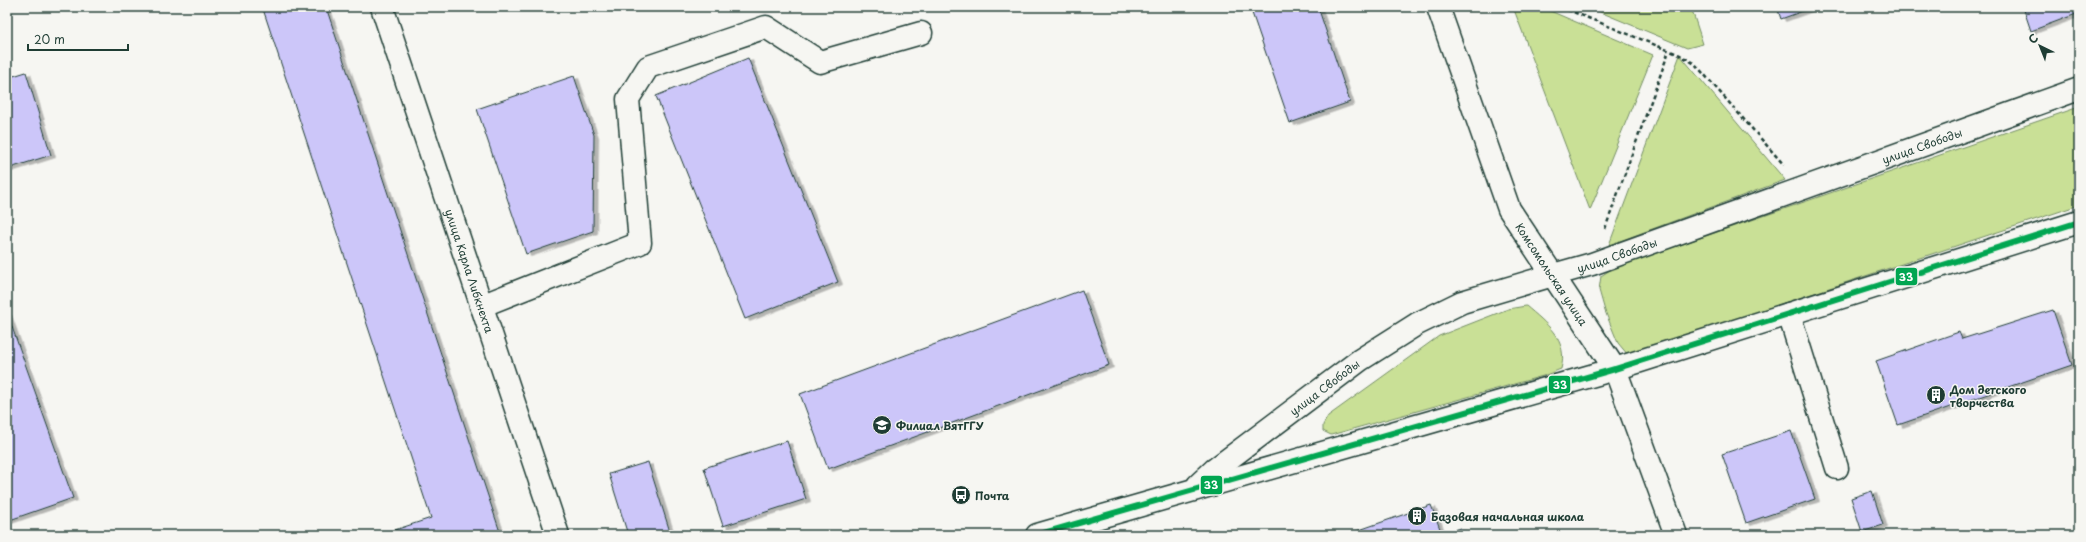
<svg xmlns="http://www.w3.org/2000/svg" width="2086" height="542" viewBox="0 0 2086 542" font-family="'Playpen Sans',sans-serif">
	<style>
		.green { fill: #c9e096; stroke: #748e65 }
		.building { fill: #ccc6f9; stroke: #1f3d34; filter: url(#shadow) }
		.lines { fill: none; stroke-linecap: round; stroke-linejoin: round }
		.minor-casing { stroke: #1f3d34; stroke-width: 25 }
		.major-casing { stroke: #1f3d34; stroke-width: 25 }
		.path { stroke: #1f3d34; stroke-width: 2.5; stroke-dasharray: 4 3; stroke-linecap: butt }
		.minor { stroke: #f6f6f2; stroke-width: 22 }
		.major { stroke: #f6f6f2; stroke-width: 22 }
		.bus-1-casing { stroke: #f6f6f2; stroke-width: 9 }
		.bus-1 { stroke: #00a651; stroke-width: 6 }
		.labels { text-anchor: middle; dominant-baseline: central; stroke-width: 3; stroke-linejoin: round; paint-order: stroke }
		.street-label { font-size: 11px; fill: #1f3d34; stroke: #f6f6f2 }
		.poi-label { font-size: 11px; font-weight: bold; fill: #1f3d34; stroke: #f6f6f2; text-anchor: start }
		.line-badge { stroke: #f6f6f2; stroke-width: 1.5 }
		.badge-label { font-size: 11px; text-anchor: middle; font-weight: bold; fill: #fff }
	</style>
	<defs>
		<filter id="shadow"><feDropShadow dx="4.5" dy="2.5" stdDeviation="0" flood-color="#0004"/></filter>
	</defs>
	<rect width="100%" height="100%" fill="#f6f6f2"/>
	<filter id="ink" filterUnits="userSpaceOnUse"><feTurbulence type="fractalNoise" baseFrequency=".025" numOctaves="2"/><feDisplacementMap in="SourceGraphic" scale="8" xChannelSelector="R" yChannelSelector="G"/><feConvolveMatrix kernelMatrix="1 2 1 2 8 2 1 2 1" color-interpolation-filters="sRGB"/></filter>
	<g filter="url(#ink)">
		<g class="green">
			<polygon points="1513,7 1541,7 1653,55 1590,210"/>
			<polygon points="1588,7 1691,7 1703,44 1687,48"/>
			<polygon points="1680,55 1785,180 1609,245"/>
			<polygon points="2079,107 2079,205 1628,355 1618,343 1605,311 1599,290 1601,276 1613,268"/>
			<path d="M1526 306C1546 323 1569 340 1561 369L1543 376 1331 435 1323 431V425L1328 416 1439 336 1508 309Z"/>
		</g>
		<g class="building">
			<polygon points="267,7 326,7 501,535 380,535 431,518 263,9"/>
			<polygon points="1261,7 1318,7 1350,102 1290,123 1251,10"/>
			<polygon points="1777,7 1814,7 1781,19"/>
			<polygon points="2023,7 2079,7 2079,13 2031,31"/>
			<polygon points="748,58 838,282 745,319 656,96"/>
			<polygon points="26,72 51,155 7,169 7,78"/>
			<polygon points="574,76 594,135 593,231 526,254 477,109"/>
			<polygon points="1082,290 1109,365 828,469 800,394"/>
			<polygon points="2053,310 2072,365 1898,425 1876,361 1959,332 1962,339"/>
			<polygon points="7,313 73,498 7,521"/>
			<polygon points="1791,431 1815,499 1746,523 1722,454"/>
			<polygon points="787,441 806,499 723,526 704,468"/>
			<polygon points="648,462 671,535 628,535 609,474"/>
			<polygon points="1872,491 1883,525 1862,532 1851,498"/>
			<polygon points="1431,505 1442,534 1461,528 1464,535 1345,535"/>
		</g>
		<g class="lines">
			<g class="minor-casing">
				<g id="minor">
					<path id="s1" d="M382 7 558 535"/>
					<polyline points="481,306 640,243 628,99 648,67 766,27 820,62 921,33"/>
					<polyline points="1789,314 1837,468"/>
					<path id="s2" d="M1198 485 1214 470 1360 360 1417 324 1462 302 1553 275"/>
					<polyline points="1037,535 1615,369 1676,535"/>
				</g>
			</g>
			<g class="major-casing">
				<g id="major">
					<path id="s3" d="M1438 7 1509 209 1615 369 2079 222"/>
					<path id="s4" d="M1553 275 1592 264 2079 89"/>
				</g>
			</g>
			<g class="path">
				<polyline points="1561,7 1680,55 1695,64 1784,165"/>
				<polyline points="1605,229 1669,51"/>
			</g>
			<use href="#minor" class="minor"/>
			<use href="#major" class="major"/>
			<g class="bus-1-casing">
				<polyline id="bus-1" points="1037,535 1615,369 2079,222"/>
			</g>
			<use href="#bus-1" class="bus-1"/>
		</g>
	</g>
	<defs>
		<g id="building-disc" transform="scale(1)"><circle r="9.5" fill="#1f3d34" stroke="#f6f6f2"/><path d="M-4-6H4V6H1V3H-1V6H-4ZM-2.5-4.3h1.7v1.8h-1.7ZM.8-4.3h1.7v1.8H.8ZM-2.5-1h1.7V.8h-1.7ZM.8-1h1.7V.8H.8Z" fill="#fff"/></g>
		<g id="university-disc" transform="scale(1)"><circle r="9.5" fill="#1f3d34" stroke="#f6f6f2"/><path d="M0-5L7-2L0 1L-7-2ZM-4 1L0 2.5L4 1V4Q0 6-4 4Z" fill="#fff"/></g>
		<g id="bus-disc" transform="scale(1)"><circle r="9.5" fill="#1f3d34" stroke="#f6f6f2"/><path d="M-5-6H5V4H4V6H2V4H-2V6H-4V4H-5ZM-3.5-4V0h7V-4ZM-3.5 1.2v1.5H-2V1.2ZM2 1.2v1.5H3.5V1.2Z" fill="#fff"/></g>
	</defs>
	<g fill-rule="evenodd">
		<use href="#building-disc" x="1936" y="395"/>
		<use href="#university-disc" x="882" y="425"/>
		<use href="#bus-disc" x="961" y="495"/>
		<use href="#building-disc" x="1417" y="516"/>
	</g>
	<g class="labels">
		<g class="street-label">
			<text stroke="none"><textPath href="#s4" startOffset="391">улица Свободы</textPath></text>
			<text stroke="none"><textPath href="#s4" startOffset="67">улица Свободы</textPath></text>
			<text stroke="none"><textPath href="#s1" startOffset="278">улица Карла Либкнехта</textPath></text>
			<text stroke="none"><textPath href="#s3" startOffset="292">Комсомольская улица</textPath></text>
			<text stroke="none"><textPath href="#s2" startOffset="160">улица Свободы</textPath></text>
		</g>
		<g class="poi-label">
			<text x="1950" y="389">Дом детского<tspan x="1950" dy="13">творчества</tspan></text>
			<text x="896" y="425">Филиал ВятГГУ</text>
			<text x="975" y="495">Почта</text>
			<text x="1431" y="516">Базовая начальная школа</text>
		</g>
	</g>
	<g class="line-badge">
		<rect x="1895" y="267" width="23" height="19" rx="4" fill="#00a651"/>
		<rect x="1548" y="375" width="23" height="19" rx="4" fill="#00a651"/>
		<rect x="1200" y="475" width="23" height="20" rx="4" fill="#00a651"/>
	</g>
	<g class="badge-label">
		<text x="1906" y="281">33</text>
		<text x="1560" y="389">33</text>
		<text x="1211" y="489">33</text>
	</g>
	<rect width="2086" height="542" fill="none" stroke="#f6f6f2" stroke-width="24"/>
	<rect x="12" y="12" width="2062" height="518" fill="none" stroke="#1f3d34" stroke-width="1.5" filter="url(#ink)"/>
	<g transform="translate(2040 46) rotate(317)" stroke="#f6f6f2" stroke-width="3" paint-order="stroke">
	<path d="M0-3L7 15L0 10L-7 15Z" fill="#1f3d34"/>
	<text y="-6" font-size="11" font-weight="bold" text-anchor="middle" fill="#1f3d34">С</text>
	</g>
	<path d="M28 44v6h100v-6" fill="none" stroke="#1f3d34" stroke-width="2"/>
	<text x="34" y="44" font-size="12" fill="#1f3d34" stroke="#f6f6f2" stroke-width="3" paint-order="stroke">20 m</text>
</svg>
